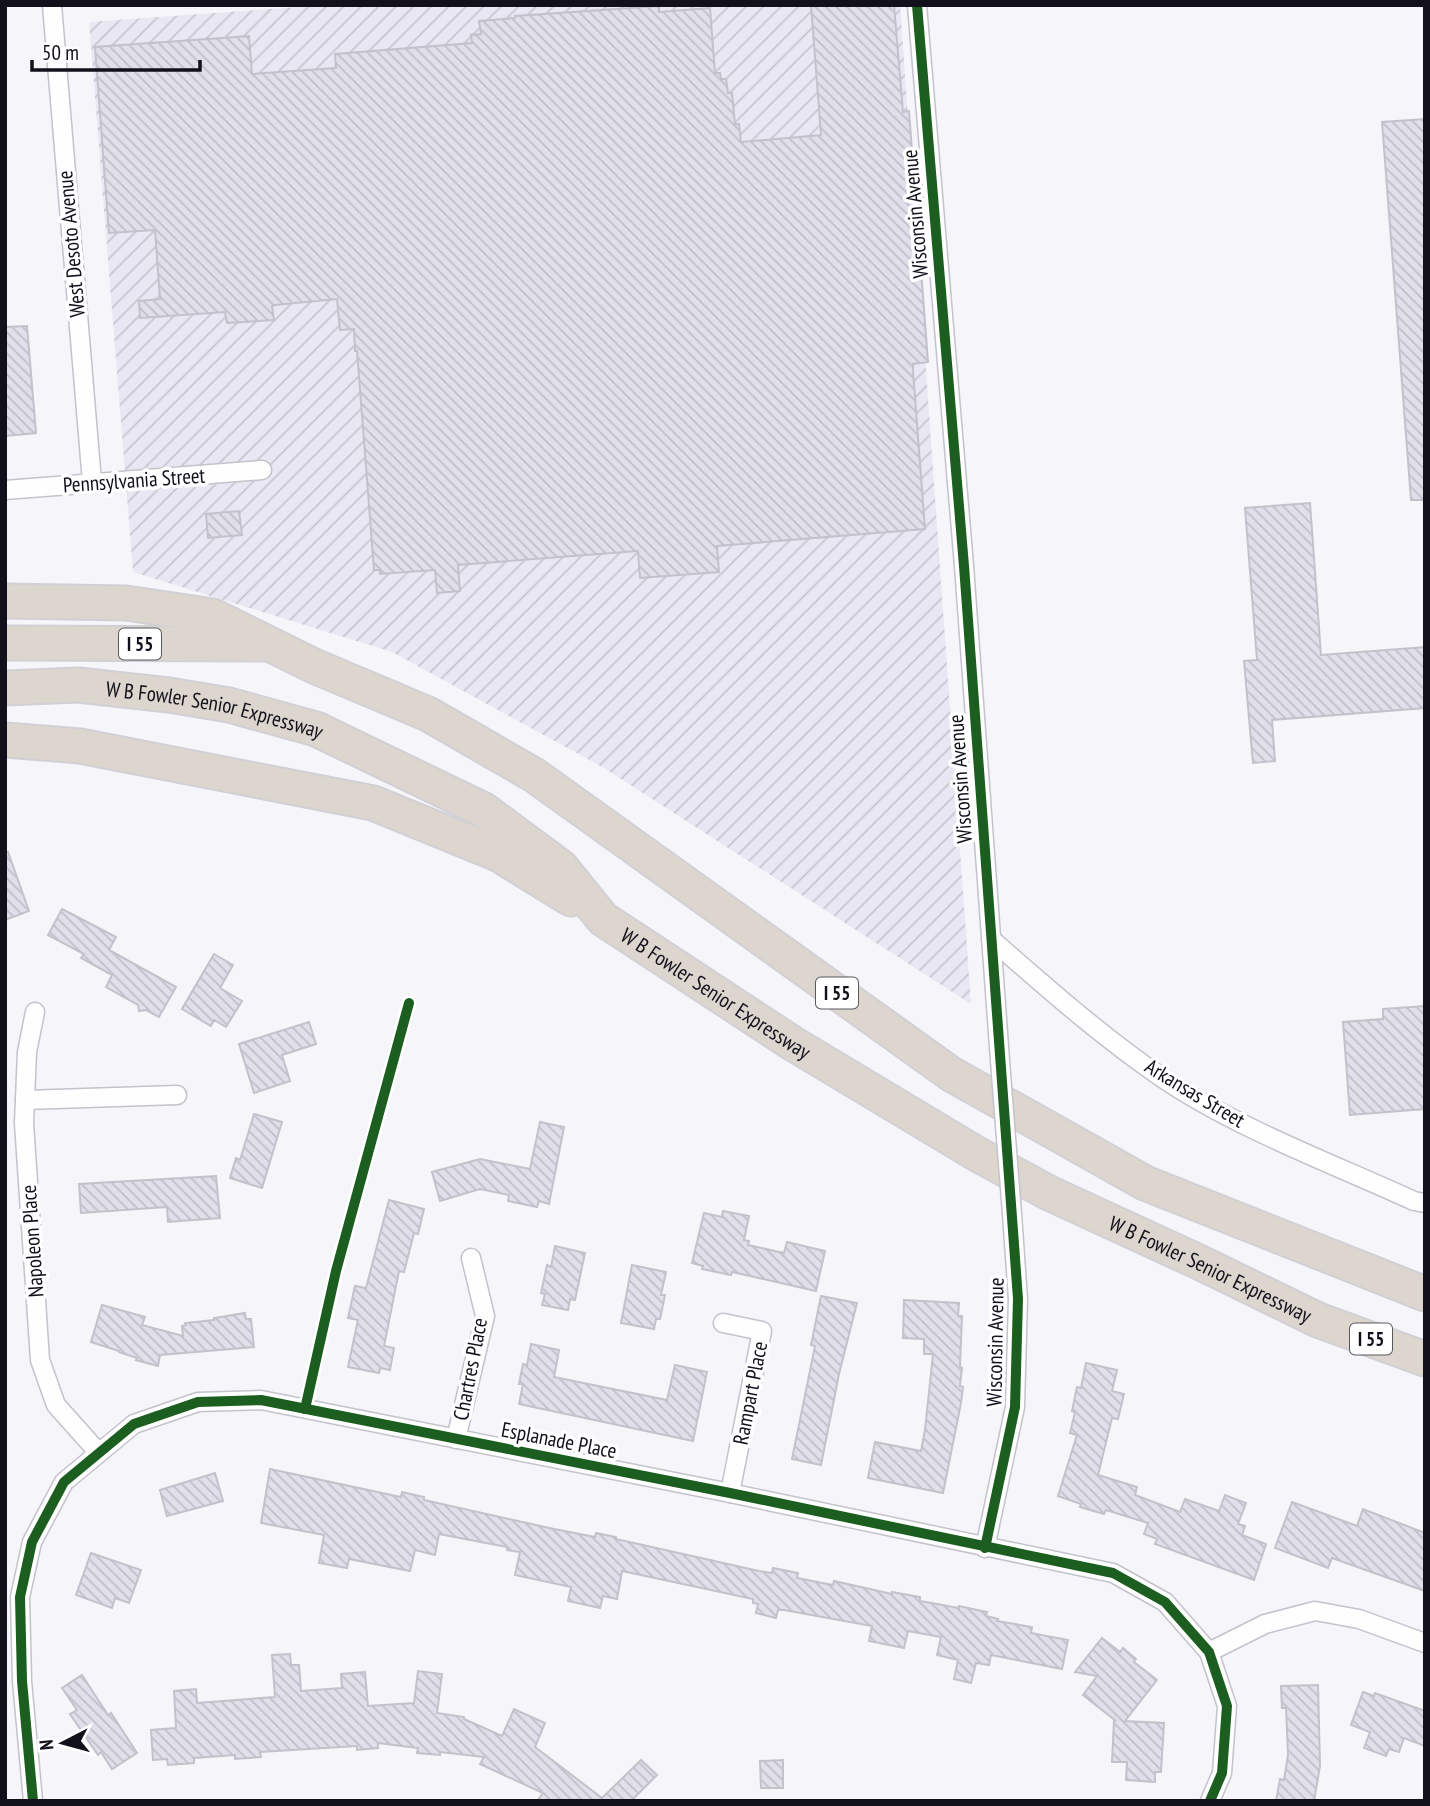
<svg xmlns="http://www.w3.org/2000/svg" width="1430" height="1806" viewBox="0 0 1430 1806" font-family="'PT Sans Narrow',sans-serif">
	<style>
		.industrial { fill: url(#industrial-furrows) }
		.building { fill: url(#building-back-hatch); stroke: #c3c2ca; stroke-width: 2 }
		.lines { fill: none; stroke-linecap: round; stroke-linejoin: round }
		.minor-casing { stroke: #c4c2cb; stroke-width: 21 }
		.motorway-casing { stroke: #d1d0d4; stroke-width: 37 }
		.minor { stroke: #fefefe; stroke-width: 18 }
		.motorway { stroke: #dcd6cf; stroke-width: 33 }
		.minor-bridge-casing { stroke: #c4c2cb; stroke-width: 21; stroke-linecap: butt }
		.minor-bridge { stroke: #fefefe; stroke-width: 18 }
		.cycleway-casing { stroke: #fff; stroke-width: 15 }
		.cycleway { stroke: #1b5e20; stroke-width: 10 }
		.labels { text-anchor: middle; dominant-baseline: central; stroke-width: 7; stroke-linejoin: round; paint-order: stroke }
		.shield { fill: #fff; stroke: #58585f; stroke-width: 2 }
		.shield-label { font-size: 19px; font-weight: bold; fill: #11101b }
		.street-label { font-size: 21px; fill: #11101b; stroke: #fff }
	</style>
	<defs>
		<pattern id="industrial-furrows" width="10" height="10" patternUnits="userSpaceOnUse" patternTransform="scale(1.75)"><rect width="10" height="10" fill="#e9e7f3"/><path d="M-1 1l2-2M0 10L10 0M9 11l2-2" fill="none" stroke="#c7c5d0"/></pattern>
		<pattern id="building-back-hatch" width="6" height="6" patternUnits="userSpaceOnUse" patternTransform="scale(1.75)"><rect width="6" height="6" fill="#e1dfea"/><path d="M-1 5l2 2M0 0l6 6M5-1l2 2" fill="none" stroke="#c0bec8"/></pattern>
	</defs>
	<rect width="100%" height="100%" fill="#f6f5fa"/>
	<polygon class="industrial" points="326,5 900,5 971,1004 604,768 392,652 133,572 89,22"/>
	<g class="building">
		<polygon points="811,5 894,5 903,112 909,111 928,362 913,364 913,371 925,529 717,546 719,572 640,578 638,551 458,565 460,591 437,593 435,570 380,574 380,570 374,570 357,351 355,351 354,329 340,330 337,299 275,305 272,306 274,320 227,323 225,312 140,318 139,301 160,299 155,230 109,233 95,47 249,36 252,74 336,68 335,54 472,43 471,35 481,34 479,21 515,18 515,16 659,6 659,12 710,8 715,73 720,73 721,79 726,79 728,93 732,93 735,124 739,124 741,142 821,135"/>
		<polygon points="1425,119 1425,500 1411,500 1382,122"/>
		<polygon points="27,326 36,433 5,436 5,327"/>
		<polygon points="1310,503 1321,655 1425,647 1425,708 1272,720 1275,761 1253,763 1244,661 1257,660 1245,508"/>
		<polygon points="239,511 242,535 208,538 206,514"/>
		<polygon points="5,852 8,852 29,911 5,920"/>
		<polygon points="62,909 116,937 109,950 176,987 159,1017 146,1010 139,1011 138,1005 106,987 112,975 81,958 84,954 48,935"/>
		<polygon points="214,954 233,965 220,988 242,1001 226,1027 214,1020 211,1026 182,1009"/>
		<polygon points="1425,1006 1425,1109 1350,1115 1343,1022 1383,1019 1383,1009"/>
		<polygon points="309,1022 316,1044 282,1055 290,1081 254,1093 239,1044"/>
		<polygon points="254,1114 282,1122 262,1188 230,1178 236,1158 240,1160"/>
		<polygon points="540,1122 564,1127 549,1204 539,1201 537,1207 508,1201 509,1195 480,1189 440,1201 432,1172 480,1159 530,1169"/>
		<polygon points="216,1176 220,1218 168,1222 167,1207 81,1213 79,1184"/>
		<polygon points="389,1200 424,1209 418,1234 414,1233 404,1272 399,1271 384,1346 394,1348 390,1370 380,1368 379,1373 348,1367 358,1320 348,1318 355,1286 366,1288"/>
		<polygon points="723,1211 749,1216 744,1240 749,1241 748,1245 784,1253 787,1242 825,1251 816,1291 732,1272 731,1275 702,1269 703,1266 692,1263 704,1213 722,1217"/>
		<polygon points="555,1246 585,1253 575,1300 570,1299 568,1310 542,1305 545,1294 541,1293 547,1265 551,1267"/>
		<polygon points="632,1265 666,1272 661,1295 665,1295 660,1319 656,1319 654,1329 621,1323"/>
		<polygon points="821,1296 857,1303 839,1374 821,1465 792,1459 815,1346 811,1345"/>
		<polygon points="904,1300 959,1303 958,1316 962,1316 960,1367 962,1368 960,1386 963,1387 961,1403 943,1493 868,1478 875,1442 921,1451 925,1430 933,1354 924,1354 924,1339 903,1338"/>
		<polygon points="102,1305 145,1317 142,1325 183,1336 182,1326 186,1325 185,1323 214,1320 214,1318 245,1313 246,1319 251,1319 254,1347 160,1355 158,1366 136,1360 137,1358 119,1352 119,1351 91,1342"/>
		<polygon points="531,1344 559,1350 554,1377 667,1400 675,1365 707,1372 693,1441 519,1404 523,1384 519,1384 523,1364 527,1365"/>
		<polygon points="1086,1363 1117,1370 1112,1391 1124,1394 1118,1419 1112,1418 1098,1475 1137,1487 1135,1495 1180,1512 1185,1499 1219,1511 1225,1495 1246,1503 1238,1524 1245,1526 1242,1535 1266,1544 1254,1580 1155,1544 1157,1539 1144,1534 1148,1523 1106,1510 1104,1514 1080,1507 1081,1504 1058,1496 1077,1435 1070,1433 1075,1412 1072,1411 1077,1387 1081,1388"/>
		<polygon points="270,1469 401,1497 402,1492 424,1497 424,1500 554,1529 595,1537 596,1533 616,1537 616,1539 759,1571 772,1573 773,1568 798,1573 797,1578 833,1585 834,1581 892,1594 892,1592 920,1597 920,1601 959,1608 959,1606 987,1612 986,1616 998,1619 997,1621 1032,1627 1031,1633 1068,1640 1062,1669 991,1655 989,1665 976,1663 971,1683 954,1679 958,1660 937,1655 941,1637 908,1631 904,1648 869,1641 872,1626 784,1610 778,1610 776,1618 756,1613 758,1604 753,1603 753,1599 622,1571 617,1599 603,1596 600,1608 568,1601 571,1587 515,1575 520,1552 507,1550 507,1547 439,1534 435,1555 415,1550 410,1571 349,1559 347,1568 319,1563 324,1535 261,1523"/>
		<polygon points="215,1473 223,1501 167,1516 160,1490"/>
		<polygon points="1292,1502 1357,1526 1363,1509 1425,1533 1425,1591 1332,1558 1328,1568 1275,1548"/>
		<polygon points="91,1553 141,1570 129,1603 115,1598 112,1608 76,1595"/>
		<polygon points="1102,1638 1120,1652 1123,1648 1136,1659 1134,1662 1157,1680 1125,1721 1164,1723 1161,1772 1155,1772 1155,1782 1126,1780 1127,1762 1112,1762 1114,1720 1116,1721 1083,1695 1097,1676 1075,1672"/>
		<polygon points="290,1654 291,1665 299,1665 301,1691 342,1688 341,1674 365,1672 368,1706 414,1703 418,1671 442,1674 437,1713 464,1717 464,1719 502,1736 514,1709 545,1723 535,1747 602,1798 641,1760 657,1775 631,1801 537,1801 543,1793 480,1764 484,1757 440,1752 440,1755 417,1753 418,1748 378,1743 378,1748 357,1750 357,1746 260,1752 261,1757 235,1759 235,1755 194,1758 194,1763 168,1765 167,1759 153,1760 151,1730 176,1728 174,1691 196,1689 197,1703 275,1697 272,1655"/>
		<polygon points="82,1675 108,1715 111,1713 137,1753 112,1769 101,1752 98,1755 70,1714 77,1710 62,1688"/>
		<polygon points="1318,1685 1320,1766 1314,1801 1276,1801 1280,1779 1284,1780 1288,1755 1286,1708 1282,1708 1281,1686"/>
		<polygon points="1363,1692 1374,1696 1375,1693 1425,1711 1425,1746 1404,1738 1399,1752 1389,1749 1386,1756 1364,1748 1370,1732 1351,1725"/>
		<polygon points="783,1760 783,1788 761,1788 760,1761"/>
	</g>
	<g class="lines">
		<g class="minor-casing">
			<g id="minor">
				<polyline points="52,5 92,482"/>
				<polyline points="917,5 964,566 1001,1074"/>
				<polyline points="5,490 262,470"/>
				<path d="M991 939C1046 987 1101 1036 1161 1077 1236 1128 1331 1163 1414 1201L1425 1203"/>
				<polyline points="35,1012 27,1052 24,1123 40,1360 56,1405 98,1452"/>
				<polyline points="25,1100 177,1095"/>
				<polyline points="723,1323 762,1331 730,1493"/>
				<polyline points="456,1439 485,1316 471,1258"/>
				<polyline points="985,1548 1015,1407 1018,1299 1012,1214"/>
				<polyline points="1209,1652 1265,1624 1315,1611 1359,1619 1425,1643"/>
				<polyline points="33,1801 22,1681 20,1597 32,1542 64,1482 134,1424 198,1402 261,1400 730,1493 1113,1573 1165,1602 1209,1652 1227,1706 1222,1773 1210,1801"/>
			</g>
		</g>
		<g class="motorway-casing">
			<g id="motorway">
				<polyline points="5,601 126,603 213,616 314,666 428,714 534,775 951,1074 1145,1183 1425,1294"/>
				<polyline points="5,643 265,644"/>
				<path id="s1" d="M5 688 78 685 169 695 229 705 316 729 484 810 561 867 603 919 792 1043 977 1154 1049 1193 1201 1263 1318 1320 1425 1359"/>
				<polyline points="5,740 80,746 373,803 498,854 571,899"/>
			</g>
		</g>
		<use href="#minor" class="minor"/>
		<use href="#motorway" class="motorway"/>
		<g class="minor-bridge-casing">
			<polyline id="minor-bridge" points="1001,1074 1012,1214"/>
		</g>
		<use href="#minor-bridge" class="minor-bridge"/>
		<g class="cycleway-casing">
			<g id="cycleway">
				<polyline points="917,5 964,566 1018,1299 1015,1407 985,1548"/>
				<polyline points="305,1409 336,1271 409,1003"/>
				<polyline points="33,1801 22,1681 20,1597 32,1542 64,1482 134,1424 198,1402 261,1400 730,1493 1113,1573 1165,1602 1209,1652 1227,1706 1222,1773 1210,1801"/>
			</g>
		</g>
		<use href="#cycleway" class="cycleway"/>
	</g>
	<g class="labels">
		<g class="shield">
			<rect x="119" y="628.5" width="42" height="31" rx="5"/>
			<rect x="816" y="977.5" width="42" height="31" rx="5"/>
			<rect x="1350" y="1323.5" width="42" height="31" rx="5"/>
		</g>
		<g class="shield-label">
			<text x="140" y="644">I 55</text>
			<text x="837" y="993">I 55</text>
			<text x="1371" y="1339">I 55</text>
		</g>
		<g class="street-label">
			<text transform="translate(915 214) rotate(-95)">Wisconsin Avenue</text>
			<text transform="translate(71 244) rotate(-95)">West Desoto Avenue</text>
			<text transform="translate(134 480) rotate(-4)">Pennsylvania Street</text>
			<text stroke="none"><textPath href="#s1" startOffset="212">W B Fowler Senior Expressway</textPath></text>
			<text transform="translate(960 779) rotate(-94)">Wisconsin Avenue</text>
			<text stroke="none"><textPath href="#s1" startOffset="800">W B Fowler Senior Expressway</textPath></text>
			<text transform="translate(1195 1093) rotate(31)">Arkansas Street</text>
			<text transform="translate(32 1241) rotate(-94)">Napoleon Place</text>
			<text stroke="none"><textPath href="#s1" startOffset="1367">W B Fowler Senior Expressway</textPath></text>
			<text transform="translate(995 1342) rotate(-89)">Wisconsin Avenue</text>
			<text transform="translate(470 1369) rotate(-79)">Chartres Place</text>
			<text transform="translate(750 1393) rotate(-79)">Rampart Place</text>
			<text transform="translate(559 1440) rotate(11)">Esplanade Place</text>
		</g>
	</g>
	<rect width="1430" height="1806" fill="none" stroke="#11101b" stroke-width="14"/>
	<g transform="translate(63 1743) rotate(264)" stroke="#ffffff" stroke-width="5" paint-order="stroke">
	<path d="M0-5L12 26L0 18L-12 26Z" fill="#11101b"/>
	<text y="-10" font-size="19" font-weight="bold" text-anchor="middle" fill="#11101b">N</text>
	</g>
	<path d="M32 60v10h168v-10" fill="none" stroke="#11101b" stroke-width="3.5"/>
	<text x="42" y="60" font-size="21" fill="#11101b" stroke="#ffffff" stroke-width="5" paint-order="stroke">50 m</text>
</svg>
